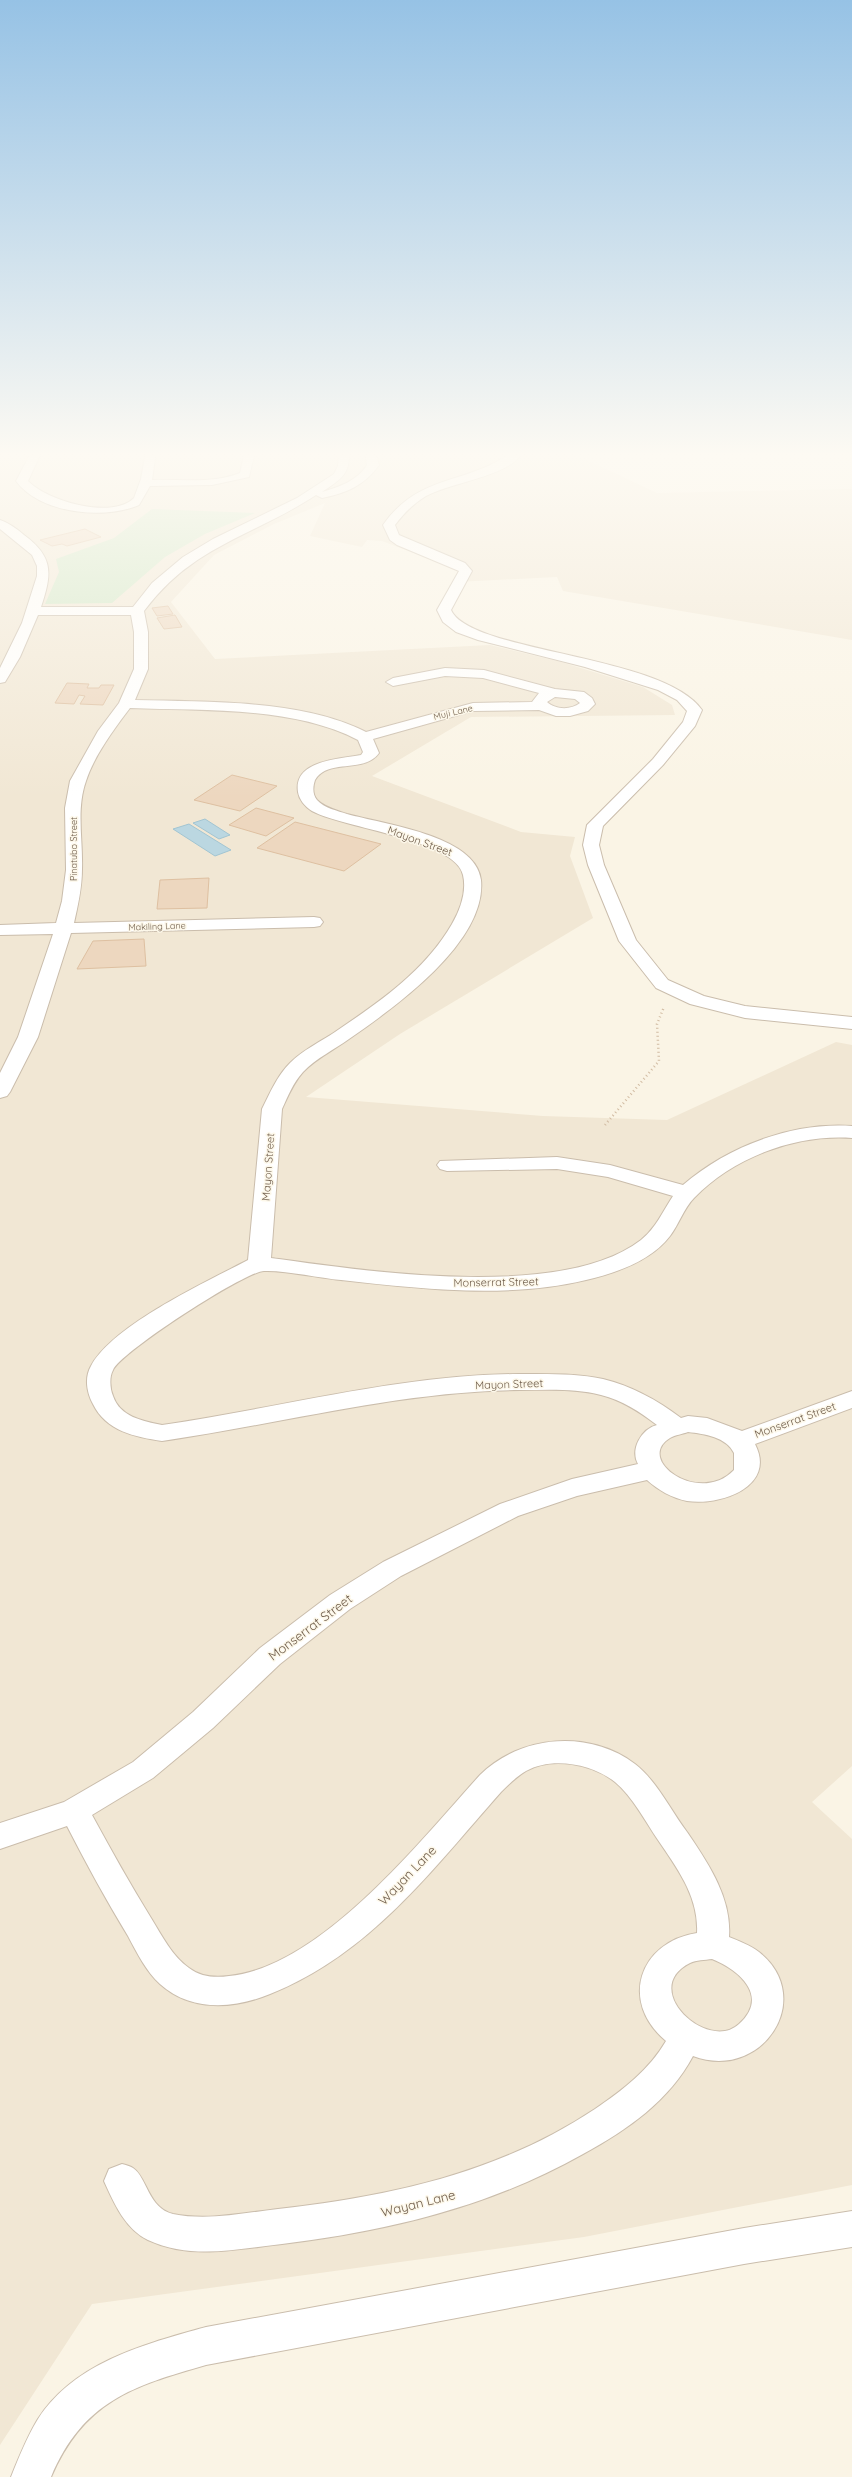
<svg xmlns="http://www.w3.org/2000/svg" width="852" height="2477" viewBox="0 0 852 2477" font-family="Quicksand,sans-serif">
	<style>
		.residential { fill: #f1e7d4 }
		.green { fill: #cee6c4 }
		.water { fill: #bbd7e1; stroke: #a2c5d2 }
		.building { fill: #edd7bf; stroke: #dec0a1 }
		.lines { fill: none; stroke-linecap: round; stroke-linejoin: round }
		.minor-casing { stroke: #cabdac; stroke-width: 2 }
		.path { stroke: #d1bba2; stroke-width: 2.5; stroke-dasharray: 1 3; stroke-linecap: butt }
		.minor { fill: #fff; fill-rule: evenodd }
		.labels { text-anchor: middle; dominant-baseline: central; stroke-width: 3; stroke-linejoin: round; paint-order: stroke }
		.far-street-label { font-size: 9px; fill: #705e4c; stroke: #fdf8ea }
		.street-label { font-size: 11px; fill: #705e4c; stroke: #fdf8ea }
		.near-street-label { font-size: 13px; fill: #705e4c; stroke: #fdf8ea }
	</style>
	<rect width="100%" height="100%" fill="#faf4e5"/>
	<polygon class="residential" points="0,451 568,451 657,493 852,489 852,640 563,591 557,577 455,582 461,571 382,541 367,540 362,547 310,536 325,503 274,524 214,555 171,602 215,659 490,645 561,662 643,687 672,705 675,715 471,717 372,776 521,832 575,837 570,856 593,918 400,1034 306,1097 543,1116 667,1120 836,1042 852,1045 852,1766 812,1802 852,1839 852,2185 584,2237 92,2304 0,2445"/>
	<polygon class="green" points="152,509 255,513 205,534 165,557 112,603 45,604 59,572 56,559 114,538"/>
	<g class="water">
		<polygon points="205,819 230,835 219,839 193,823"/>
		<polygon points="189,824 231,850 215,856 173,829"/>
	</g>
	<g class="building">
		<polygon points="85,529 101,537 67,546 62,544 52,546 40,540"/>
		<polygon points="168,606 173,614 157,616 152,608"/>
		<polygon points="175,615 182,627 164,629 157,618"/>
		<polygon points="67,683 89,684 87,688 99,688 101,685 114,685 103,705 80,704 85,696 79,695 74,704 55,703"/>
		<polygon points="232,775 277,786 240,811 194,800"/>
		<polygon points="256,808 294,818 266,836 229,825"/>
		<polygon points="295,822 381,844 344,871 257,848"/>
		<polygon points="209,878 207,908 157,909 160,880"/>
		<polygon points="144,939 146,966 77,969 93,941"/>
	</g>
	<g class="lines">
		<g class="minor-casing">
			<g id="minor">
				<path d="M32 451H42L28 481C47 501 112 520 134 498L141 479 146 451H156L152 480C180 479 213 484 240 473L245 451H255L249 477 212 485 150 486 139 505C105 520 40 514 16 481Z"/>
				<path d="M339 451H349C350 475 341 479 322 492 339 487 357 481 367 465L365 451H375L379 465C364 486 346 493 322 498L316 495C252 537 193 545 144 611L148 632V669L135 700C206 702 302 699 366 732L473 703 532 702 539 693 483 678 445 676 393 686 386 682 393 678 445 668 484 670 555 689 584 692 592 698 595 704 588 711 570 716H556L539 710 473 711 373 739 379 753C364 774 328 758 315 780 313 786 312 794 317 800 324 808 338 811 347 814 382 824 476 835 481 880 487 942 394 1008 349 1039 334 1050 316 1058 303 1072 293 1083 288 1096 282 1109L271 1258C366 1271 562 1301 641 1240 656 1228 663 1211 673 1196L608 1177 557 1169 447 1171 440 1169 437 1165 440 1161 557 1157 610 1165 683 1185C728 1146 792 1122 852 1126V1138C796 1134 734 1157 694 1198 684 1208 679 1224 670 1236 651 1261 616 1273 586 1280 507 1299 421 1289 341 1280 319 1278 285 1270 264 1271 246 1271 122 1351 113 1370 109 1377 110 1389 113 1396 120 1417 143 1421 162 1425 280 1408 398 1375 518 1374 546 1374 575 1373 603 1379 632 1386 657 1400 681 1418L688 1416 707 1418 742 1431 852 1391V1408L755 1444C777 1487 720 1506 687 1501 672 1498 658 1490 647 1480L577 1496 518 1516 401 1576 350 1609 280 1664 213 1728 153 1778 92 1815C111 1850 130 1884 151 1918 162 1936 172 1956 189 1968 201 1977 215 1978 229 1976 321 1967 421 1840 480 1775 520 1735 589 1729 635 1764 657 1781 671 1811 687 1832 708 1863 732 1898 729 1937 739 1941 750 1945 759 1952 817 1998 762 2082 693 2056 669 2101 627 2130 583 2154 489 2207 388 2231 282 2244 237 2249 191 2260 148 2240 125 2229 114 2203 104 2181L109 2169 122 2164C126 2165 130 2166 133 2168 147 2177 148 2208 173 2214 207 2221 243 2213 278 2209 391 2196 499 2173 595 2109 623 2090 649 2070 666 2041 619 2002 639 1942 697 1933 699 1897 677 1868 658 1840 645 1821 633 1797 615 1782 593 1764 552 1756 526 1771 516 1777 508 1785 501 1792 432 1870 369 1955 270 1994 234 2009 191 2012 160 1984 146 1971 137 1953 128 1936 106 1900 86 1863 67 1826L0 1849V1823L64 1802 133 1762 193 1712 260 1648 330 1595 383 1562 500 1504 572 1479 638 1464C630 1450 641 1429 657 1425 640 1412 622 1400 601 1395 575 1388 547 1390 520 1390 399 1391 281 1424 162 1441 135 1437 106 1431 93 1404 87 1393 84 1378 91 1366 113 1325 206 1282 248 1260L262 1109C270 1093 277 1076 290 1063 303 1050 320 1042 335 1032 378 1003 425 971 452 924 460 910 467 892 463 875 456 840 343 828 312 811 305 807 299 799 298 792 293 760 340 759 361 755L363 752 358 740C293 706 202 711 130 708 114 729 94 756 86 781 76 809 83 840 82 869 82 888 78 905 74 923L314 917 320 918 323 922 320 926 314 927 71 933 38 1037 10 1092 7 1096 0 1098V1073L18 1037 53 934 0 935V925L56 923 62 901 66 870 65 808 70 781 98 731 119 703 134 669V632L131 615H38L20 657 5 682 0 683V668L22 623 37 576V566L32 555 0 529V520C9 523 17 529 24 535 54 557 52 574 41 607H133L152 583 183 557 213 539 297 498 334 474 338 466ZM555 697 575 699 580 703C571 710 556 710 547 702ZM688 1432C705 1434 726 1437 734 1453V1470C700 1506 634 1460 670 1438 675 1435 683 1434 688 1432ZM712 1959C739 1970 770 1996 739 2024 708 2053 638 1989 690 1963 696 1960 705 1960 712 1959Z"/>
				<path d="M513 451H525C506 478 454 481 426 496 413 504 404 513 395 525L399 535 465 563 472 571 451 610C470 653 663 654 702 710L695 726 663 765 603 826 599 845 604 865 636 940 668 980 704 996 745 1006 852 1017V1029L745 1018 690 1004 656 988 619 941 588 865 583 845 587 825 653 759 683 722 687 711 677 700 658 690 585 667 478 640 456 632 443 622 437 610 459 571 397 545 390 540 383 525C420 472 468 486 513 451Z"/>
				<path d="M852 2211V2247L744 2264 206 2365C133 2386 83 2401 51 2477H11C19 2457 27 2437 38 2419 75 2362 145 2344 206 2327L744 2228Z"/>
			</g>
		</g>
		<polyline class="path" points="605,1125 659,1061 657,1024 664,1007"/>
		<use href="#minor" class="minor"/>
	</g>
	<linearGradient id="sky" x2="0" y2="1"><stop stop-color="#96c2e5"/><stop offset="0.57" stop-color="#fdfaf3"/><stop offset="1" stop-color="#fdfaf3" stop-opacity="0"/></linearGradient>
	<rect width="852" height="798" fill="url(#sky)"/>
	<g class="labels">
		<g class="far-street-label">
			<text transform="translate(453 712) rotate(-13)">Muji Lane</text>
			<text transform="translate(73 849) rotate(-90)">Pinatubo Street</text>
			<text transform="translate(157 926) rotate(-2)">Makiling Lane</text>
		</g>
		<g class="street-label">
			<text transform="translate(420 841) rotate(20)">Mayon Street</text>
			<text transform="translate(268 1167) rotate(-86)">Mayon Street</text>
			<text transform="translate(496 1282) rotate(-1)">Monserrat Street</text>
			<text transform="translate(509 1384) rotate(-2)">Mayon Street</text>
			<text transform="translate(795 1420) rotate(-20)">Monserrat Street</text>
		</g>
		<g class="near-street-label">
			<text transform="translate(310 1627) rotate(-37)">Monserrat Street</text>
			<text transform="translate(407 1875) rotate(-46)">Wayan Lane</text>
			<text transform="translate(418 2203) rotate(-14)">Wayan Lane</text>
		</g>
	</g>
</svg>
